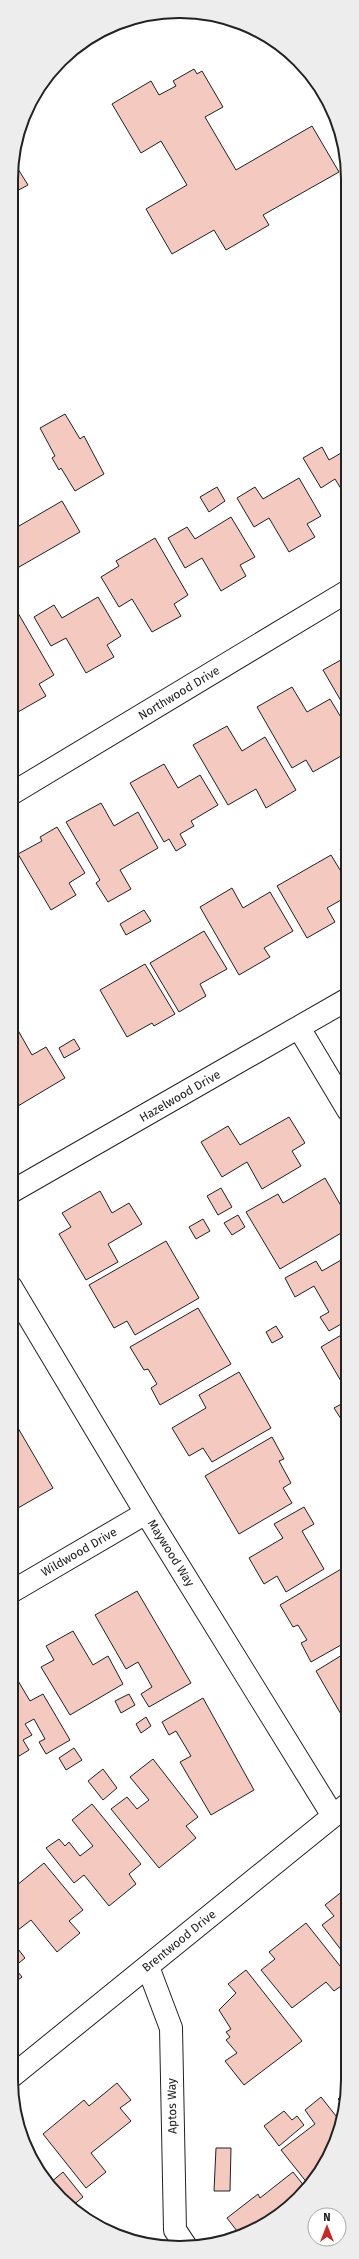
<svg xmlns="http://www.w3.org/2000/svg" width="359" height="2259" viewBox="0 0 359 2259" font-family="'Fira Sans',sans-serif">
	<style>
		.building { fill: #f3c9c0; stroke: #222 }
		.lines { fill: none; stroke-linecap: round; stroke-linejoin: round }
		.minor-casing { stroke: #222; stroke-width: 24 }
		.minor { stroke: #fff; stroke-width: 22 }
		.labels { text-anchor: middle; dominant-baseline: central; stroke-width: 3; stroke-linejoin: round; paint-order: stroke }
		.street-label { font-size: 12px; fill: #222; stroke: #fff }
		.rim { fill: none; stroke: #222; stroke-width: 2 }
	</style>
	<rect width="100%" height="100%" fill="#fff"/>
	<g class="building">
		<polygon points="194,69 197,74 202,71 223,107 205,117 236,170 312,126 339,172 263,215 269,225 226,250 214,230 172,254 146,209 187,185 161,141 141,153 112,104 151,81 159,95 176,86 173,81"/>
		<polygon points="13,161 28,185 11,194 11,168"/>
		<polygon points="65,414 80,439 84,436 104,474 75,491 61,468 59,470 52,458 55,456 40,428"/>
		<polygon points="322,447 329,460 348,449 348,500 335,479 321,488 303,458"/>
		<polygon points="299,478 321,516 307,524 315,537 289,552 269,518 254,527 237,498 255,487 263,499"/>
		<polygon points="217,487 225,501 209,512 200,497"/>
		<polygon points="62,501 80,532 19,567 11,554 11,524 16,521 19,526"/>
		<polygon points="231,517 255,557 240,565 246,576 221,591 202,558 185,568 168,538 187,527 195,539"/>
		<polygon points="155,538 188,595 174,604 181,616 152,632 132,599 119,607 101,577 119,566 116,561"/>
		<polygon points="98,597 121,636 107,645 114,657 86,673 66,638 51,646 34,617 54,605 62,618"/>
		<polygon points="18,613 54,675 39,684 46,696 18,712 11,700 11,617"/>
		<polygon points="348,656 348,713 323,670"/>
		<polygon points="292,687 307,712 330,699 348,729 348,752 313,772 306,760 292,768 257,707"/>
		<polygon points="227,726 242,751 265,737 296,790 266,808 256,789 228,805 193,745"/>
		<polygon points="164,764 178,788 200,775 218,805 191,821 194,826 180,834 186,845 176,851 169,839 164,842 130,783"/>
		<polygon points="101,803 114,826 138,812 158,848 120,870 131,889 108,902 96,883 100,880 66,822"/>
		<polygon points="57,827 85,873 69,883 76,895 51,910 18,854 42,841 40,837"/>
		<polygon points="348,845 348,862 340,849"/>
		<polygon points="331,855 348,883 348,896 327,908 335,922 307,938 277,886"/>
		<polygon points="232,888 243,908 270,892 293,931 264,948 270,957 239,975 200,907"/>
		<polygon points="144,910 151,921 126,935 120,924"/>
		<polygon points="204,931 227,969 200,984 206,996 179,1012 150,963"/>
		<polygon points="145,964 175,1014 154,1026 152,1023 127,1037 100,990"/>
		<polygon points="15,1025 32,1055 46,1047 65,1078 18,1106 11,1094 11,1028"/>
		<polygon points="74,1039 80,1049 64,1058 59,1048"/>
		<polygon points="289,1117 305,1143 292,1151 301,1166 262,1189 247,1162 222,1177 201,1142 228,1126 240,1145"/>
		<polygon points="325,1178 348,1218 348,1229 280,1269 246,1212 278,1194 283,1203"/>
		<polygon points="221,1188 232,1207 218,1215 207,1196"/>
		<polygon points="100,1191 112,1213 129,1203 142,1224 108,1244 118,1262 86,1280 59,1234 71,1227 62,1213"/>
		<polygon points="238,1215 245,1227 232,1235 224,1223"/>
		<polygon points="203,1219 210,1231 196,1239 189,1227"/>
		<polygon points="166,1241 199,1298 135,1335 127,1321 114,1328 89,1285"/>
		<polygon points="348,1256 348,1320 329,1331 320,1317 329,1312 314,1286 295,1297 285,1278 316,1261 322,1271"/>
		<polygon points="198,1308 231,1364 160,1405 151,1388 157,1384 148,1369 144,1370 130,1347"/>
		<polygon points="276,1326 283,1337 272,1343 266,1332"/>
		<polygon points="348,1331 348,1393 321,1347"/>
		<polygon points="239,1372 271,1428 212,1462 203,1448 189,1456 172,1428 206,1408 199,1395"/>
		<polygon points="347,1401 348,1420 343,1422 334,1408"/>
		<polygon points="11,1416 53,1488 11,1512"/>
		<polygon points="272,1437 284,1459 279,1461 291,1483 283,1488 292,1503 239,1534 205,1476"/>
		<polygon points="304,1507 314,1524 302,1531 324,1569 286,1592 277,1576 264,1584 249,1558 283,1538 274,1524"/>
		<polygon points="348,1565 348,1641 311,1662 301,1643 307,1640 298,1625 293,1627 280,1605"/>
		<polygon points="137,1591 191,1683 149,1707 141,1694 152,1687 138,1662 126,1669 95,1615"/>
		<polygon points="73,1631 93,1665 108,1656 123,1684 70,1715 41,1667 54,1660 46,1646"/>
		<polygon points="347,1652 348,1713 342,1716 316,1671"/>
		<polygon points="11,1669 30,1701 43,1694 70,1740 46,1754 39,1742 45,1739 34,1719 25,1724 32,1735 23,1740 29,1750 11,1761"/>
		<polygon points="129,1694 135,1705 121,1713 115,1701"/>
		<polygon points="203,1698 254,1790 211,1815 180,1762 191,1756 176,1731 169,1735 162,1722"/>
		<polygon points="146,1717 151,1726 141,1733 136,1724"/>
		<polygon points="74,1748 82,1760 66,1770 59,1758"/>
		<polygon points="153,1759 198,1817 186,1826 196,1838 159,1868 111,1809 127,1797 137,1809 149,1800 130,1777"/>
		<polygon points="103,1769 117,1788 103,1800 88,1781"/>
		<polygon points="92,1804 141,1864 129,1874 136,1884 109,1906 84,1875 74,1883 46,1848 59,1839 65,1846 69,1842 80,1856 93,1846 72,1820"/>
		<polygon points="44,1863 83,1910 69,1921 80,1933 57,1952 31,1920 18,1930 11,1922 11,1890"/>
		<polygon points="348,1887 348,1959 322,1925 334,1916 325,1905"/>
		<polygon points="306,1923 348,1976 348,1981 334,1991 326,1982 292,2008 261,1970 275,1959 269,1952"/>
		<polygon points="11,1940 25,1958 14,1967 22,1977 11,1985"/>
		<polygon points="246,1970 302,2041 244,2085 225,2061 237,2053 226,2040 230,2037 226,2032 231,2029 219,2010 236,1993 228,1984"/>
		<polygon points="117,2083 131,2100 120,2108 131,2121 91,2153 106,2172 86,2188 43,2134 84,2100 89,2106"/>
		<polygon points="347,2092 344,2106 338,2099"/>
		<polygon points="321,2097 340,2121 331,2154 308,2184 281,2150 315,2124 305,2110"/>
		<polygon points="284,2111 292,2120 297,2116 304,2125 279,2146 264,2126"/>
		<polygon points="216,2148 231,2148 230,2191 214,2191"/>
		<polygon points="63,2172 83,2197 72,2206 60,2198 48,2180 50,2183"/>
		<polygon points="293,2172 305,2187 291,2206 244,2233 241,2229 237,2231 227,2218 258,2194 260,2198"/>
	</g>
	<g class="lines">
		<g class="minor-casing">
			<g id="minor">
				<polyline points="11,794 348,591"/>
				<polyline points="299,1028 348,1110"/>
				<polyline points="11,1192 348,999"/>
				<polyline points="11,1287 146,1513 333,1816"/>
				<polyline points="11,1592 146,1513"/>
				<polyline points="148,1967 171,2028 175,2230 185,2245"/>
				<polyline points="11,2077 348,1804"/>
			</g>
		</g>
		<use href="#minor" class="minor"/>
	</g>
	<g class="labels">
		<g class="street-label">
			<text transform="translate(179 693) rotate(-31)">Northwood Drive</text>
			<text transform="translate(180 1096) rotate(-30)">Hazelwood Drive</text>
			<text transform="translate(79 1552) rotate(-30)">Wildwood Drive</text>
			<text transform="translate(171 1553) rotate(58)">Maywood Way</text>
			<text transform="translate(179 1941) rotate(-39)">Brentwood Drive</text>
			<text transform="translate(172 2106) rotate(-91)">Aptos Way</text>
		</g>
	</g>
	<path d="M0 0H359V2259H0ZM179 18H180A161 161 0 0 1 341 179V2080A161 161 0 0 1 180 2241H179A161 161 0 0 1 18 2080V179A161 161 0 0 1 179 18Z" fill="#ededed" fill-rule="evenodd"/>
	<path class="rim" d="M179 18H180A161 161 0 0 1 341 179V2080A161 161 0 0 1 180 2241H179A161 161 0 0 1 18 2080V179A161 161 0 0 1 179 18Z"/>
	<g transform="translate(327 2227)"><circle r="19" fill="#ffffff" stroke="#a7a7a7"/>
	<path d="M0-3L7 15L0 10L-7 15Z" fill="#c62828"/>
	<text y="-6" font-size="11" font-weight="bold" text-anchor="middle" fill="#222222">N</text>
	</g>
</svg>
